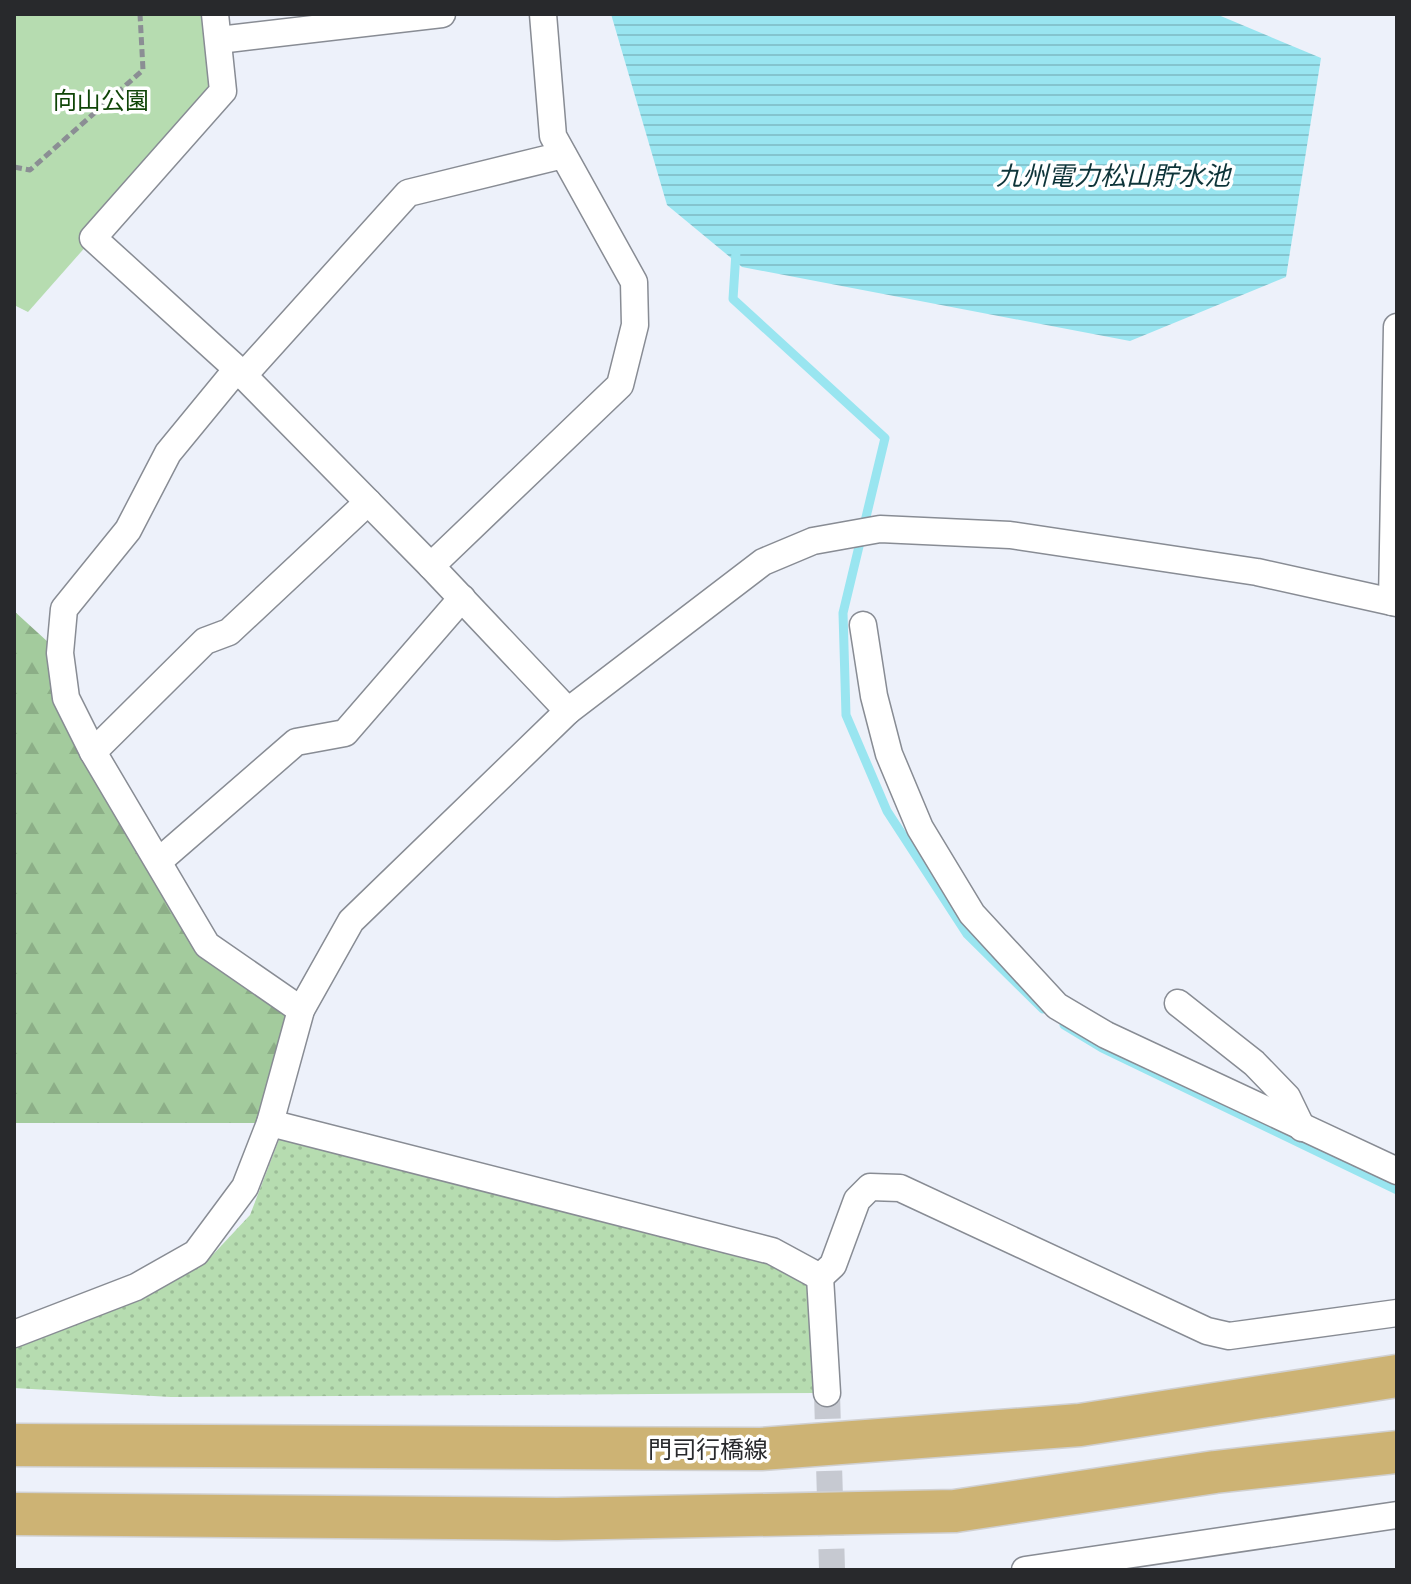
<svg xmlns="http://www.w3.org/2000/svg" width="1411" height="1584" viewBox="0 0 1411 1584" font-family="'Golos Text','Noto Sans JP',sans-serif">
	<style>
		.grass { fill: url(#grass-dots) }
		.forest { fill: url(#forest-firs) }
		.park { fill: #b6dcb0 }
		.water { fill: url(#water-rules) }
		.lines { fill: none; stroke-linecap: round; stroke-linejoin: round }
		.stream { stroke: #99e5f0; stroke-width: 9 }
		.minor-tunnel { stroke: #c6c9d1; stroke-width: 26; stroke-dasharray: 26 13; stroke-linecap: butt }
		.minor-casing { stroke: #888c94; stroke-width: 29 }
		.primary-casing { stroke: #d0d0d1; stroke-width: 45 }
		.path { stroke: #8b8e94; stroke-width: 5; stroke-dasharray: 8 4; stroke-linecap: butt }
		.minor { stroke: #fff; stroke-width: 26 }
		.primary { stroke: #cdb374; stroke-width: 42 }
		.labels { text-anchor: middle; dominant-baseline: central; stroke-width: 7; stroke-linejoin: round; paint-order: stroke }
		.park-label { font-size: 24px; fill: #0f4507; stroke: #fff }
		.street-label { font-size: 24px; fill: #28292c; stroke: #fff }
		.water-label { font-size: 26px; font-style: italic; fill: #0e3439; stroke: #fff }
	</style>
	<defs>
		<pattern id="grass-dots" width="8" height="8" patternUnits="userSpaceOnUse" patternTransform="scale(2)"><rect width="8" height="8" fill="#b6dcb0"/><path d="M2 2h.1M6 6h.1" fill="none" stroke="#9cbd98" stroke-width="1.8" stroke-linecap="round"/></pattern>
		<pattern id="forest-firs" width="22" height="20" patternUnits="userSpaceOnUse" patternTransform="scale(2)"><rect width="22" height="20" fill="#a3cb9d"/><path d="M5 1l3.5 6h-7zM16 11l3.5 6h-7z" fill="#8cae87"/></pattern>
		<pattern id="water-rules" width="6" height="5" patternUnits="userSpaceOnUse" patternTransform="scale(2)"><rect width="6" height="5" fill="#99e5f0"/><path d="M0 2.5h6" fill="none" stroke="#84c4ce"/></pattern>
	</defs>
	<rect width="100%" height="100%" fill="#edf1fa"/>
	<polygon class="grass" points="280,1137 764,1250 810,1285 815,1393 171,1397 14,1388 14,1347 70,1325 206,1262 250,1215"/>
	<polygon class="forest" points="14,611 60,653 66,698 207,945 301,1010 270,1123 14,1123"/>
	<polygon class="park" points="14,14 215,14 223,91 28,312 14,305"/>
	<polygon class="water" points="611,14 1216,14 1321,58 1286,277 1130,341 742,267 667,205"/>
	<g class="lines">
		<g class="stream">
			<polyline points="736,252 733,299 885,438 843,613 846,715 887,811 967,934 1043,1009"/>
			<polyline points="1064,1025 1102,1048 1397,1190"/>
		</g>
		<polyline class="minor-tunnel" points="827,1393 832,1570"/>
		<g class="minor-casing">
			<g id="minor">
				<polyline points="215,14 223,91 93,238 237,369 431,566 568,711"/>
				<polyline points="219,40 442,14"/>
				<polyline points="237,369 168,453 128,530 64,609 60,653 66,698 93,752 207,945 301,1010"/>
				<polyline points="243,376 408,193 563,155"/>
				<polyline points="431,566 620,385 635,325 634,282 553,136 543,14"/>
				<polyline points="1392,602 1397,327"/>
				<polyline points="863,625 874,696 889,754 920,828 972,914 1057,1006 1106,1035 1397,1171"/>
				<polyline points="93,752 205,641 229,632 368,502"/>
				<polyline points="159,861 296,742 345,733 462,598"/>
				<polyline points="1178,1003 1254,1063 1287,1097 1302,1128"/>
				<polyline points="270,1123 772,1251 820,1277"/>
				<polyline points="820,1277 833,1265 857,1200 870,1187 900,1188 1207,1331 1229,1336 1397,1313"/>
				<polyline points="820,1277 827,1393"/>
				<polyline points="14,1334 136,1287 196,1253 245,1187 270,1123 301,1010 351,921 568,711 763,562 813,541 880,529 1010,535 1257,572 1397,603"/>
				<polyline points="1025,1570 1397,1515"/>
			</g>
		</g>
		<g class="primary-casing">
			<g id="primary">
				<polyline points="14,1445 761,1449 1080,1425 1397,1376"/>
				<polyline points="14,1514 557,1519 955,1511 1215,1472 1397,1452"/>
			</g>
		</g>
		<polyline class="path" points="14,167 30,170 143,70 140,14"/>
		<use href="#minor" class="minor"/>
		<use href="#primary" class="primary"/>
	</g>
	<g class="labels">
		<g class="park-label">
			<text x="101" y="99">向山公園</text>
		</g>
		<g class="street-label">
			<text x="708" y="1448">門司行橋線</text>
		</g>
		<g class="water-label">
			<text x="1113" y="175">九州電力松山貯水池</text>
		</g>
	</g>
	<rect width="1411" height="1584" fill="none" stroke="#28292c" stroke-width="32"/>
</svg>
